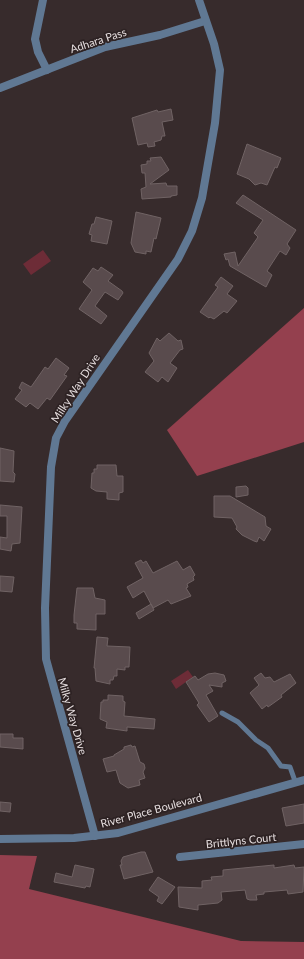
<svg xmlns="http://www.w3.org/2000/svg" width="304" height="959" viewBox="0 0 304 959" font-family="Lato,sans-serif">
	<style>
		.green { fill: #6d2c37 }
		.forest { fill: #94404e }
		.building { fill: #594b4d; stroke: #706364 }
		.lines { fill: none; stroke-linecap: round; stroke-linejoin: round }
		.service { stroke: #607893; stroke-width: 5 }
		.minor { stroke: #607893; stroke-width: 8 }
		.tertiary { stroke: #607893; stroke-width: 8 }
		.labels { text-anchor: middle; dominant-baseline: central; stroke-width: 3.5; stroke-linejoin: round; paint-order: stroke }
		.street-label { font-size: 11px; fill: #e5ddde; stroke: #2d2223 }
	</style>
	<rect width="100%" height="100%" fill="#372b2c"/>
	<g class="green">
		<polygon points="43,250 51,261 31,275 23,264"/>
		<polygon points="188,670 193,677 176,689 171,681"/>
	</g>
	<g class="forest">
		<polygon points="304,308 304,442 197,476 167,430"/>
		<polygon points="0,855 37,856 29,889 241,941 304,942 304,959 0,959"/>
	</g>
	<g class="building">
		<polygon points="171,109 173,120 162,122 165,136 162,136 161,140 154,142 155,146 148,147 147,143 138,145 132,118 157,110 158,112"/>
		<polygon points="247,144 281,158 277,168 275,167 267,185 261,183 255,185 249,179 237,174"/>
		<polygon points="161,157 169,170 150,184 166,183 167,186 177,186 177,195 171,196 171,197 142,199 141,189 146,187 145,173 142,173 141,165 147,164 147,161 151,161 150,158"/>
		<polygon points="243,195 296,230 287,244 290,248 286,255 280,251 267,271 272,275 266,287 230,266 228,259 226,260 224,254 235,252 238,266 258,237 254,233 263,220 236,203"/>
		<polygon points="136,212 161,218 156,239 154,238 151,252 146,251 146,254 135,252 131,243"/>
		<polygon points="96,217 112,221 107,244 91,241 92,235 89,234 92,224 94,224"/>
		<polygon points="101,267 113,275 108,281 122,291 123,293 118,300 105,292 95,306 107,316 101,324 79,309 92,290 83,282 93,268 98,271"/>
		<polygon points="221,277 233,286 227,294 237,301 227,313 224,311 214,319 210,317 209,318 200,312 218,287 215,285"/>
		<polygon points="169,333 178,341 181,340 183,349 180,350 170,363 177,368 168,382 162,377 158,382 145,372 154,361 149,353 157,338 160,341"/>
		<polygon points="56,358 69,368 64,375 67,376 50,400 47,398 38,409 30,403 26,407 15,399 22,390 19,388 22,382 31,387 45,367 48,369"/>
		<polygon points="0,448 14,451 13,472 15,474 14,482 0,481"/>
		<polygon points="97,465 116,465 117,476 123,476 123,492 119,493 119,500 107,499 107,492 96,491 91,488 92,473 94,473 94,469 97,469"/>
		<polygon points="246,486 248,488 248,495 236,497 236,487"/>
		<polygon points="214,496 230,496 265,517 266,526 271,529 264,541 259,537 257,542 254,541 242,535 236,529 237,527 232,518 214,517"/>
		<polygon points="0,505 22,507 20,543 12,544 11,551 0,549 0,537 7,538 7,516 0,516"/>
		<polygon points="141,560 143,563 146,561 153,573 177,561 183,570 190,566 195,575 193,577 194,580 187,584 188,587 186,588 191,596 171,604 168,600 153,608 144,591 133,598 127,587 143,578 135,563"/>
		<polygon points="0,576 14,577 12,592 0,591"/>
		<polygon points="77,588 93,588 95,598 105,600 105,614 96,614 96,630 77,629 77,623 74,623 74,615"/>
		<polygon points="151,604 154,610 139,619 136,613"/>
		<polygon points="97,637 108,638 107,646 130,647 129,667 125,667 125,670 117,669 117,676 114,676 113,680 110,680 110,684 96,681 95,668 94,668"/>
		<polygon points="215,673 224,675 226,681 222,683 222,687 209,685 213,691 206,695 218,716 209,722 197,705 199,703 186,682 195,676 198,680 208,674"/>
		<polygon points="261,673 265,678 270,677 274,682 290,674 296,683 281,695 282,697 268,707 267,705 262,709 250,693 259,685 254,678"/>
		<polygon points="108,695 123,696 123,701 125,702 124,716 155,719 154,729 127,727 127,731 106,728 107,722 100,719 101,702 103,702 103,700 108,700"/>
		<polygon points="0,734 13,734 13,738 23,738 23,749 0,747"/>
		<polygon points="131,745 132,747 135,746 140,762 144,764 145,768 143,772 145,778 139,780 140,785 128,788 120,783 116,770 107,772 103,759 114,756 114,755 124,749 124,747"/>
		<polygon points="0,802 11,803 10,812 0,811"/>
		<polygon points="304,804 304,823 286,826 282,808"/>
		<polygon points="141,852 145,852 153,872 124,879 120,865 122,865 121,861 123,857"/>
		<polygon points="75,865 94,869 90,887 86,886 85,888 54,882 56,873 72,877"/>
		<polygon points="274,865 274,868 294,865 295,868 304,867 303,892 288,894 287,890 264,892 264,894 256,895 257,900 250,900 247,899 245,890 221,892 222,900 218,903 198,905 198,910 179,907 178,887 202,888 202,881 212,880 211,877 223,876 223,870"/>
		<polygon points="158,877 175,887 162,904 157,901 159,897 149,890"/>
	</g>
	<g class="lines">
		<polyline class="service" points="222,713 238,722 256,740 268,748 281,766 290,767 295,781"/>
		<g class="minor">
			<polyline points="43,0 35,39 38,52 47,70"/>
			<polyline points="0,88 105,47 160,35 205,21"/>
			<polyline points="95,836 46,659 45,608 51,467 56,438 65,421 178,259 192,231 202,198 215,123 220,70 214,44 199,0"/>
			<polyline points="180,857 304,844"/>
		</g>
		<polyline class="tertiary" points="0,839 74,838 118,833 304,780"/>
	</g>
	<g class="labels">
		<g class="street-label">
			<text transform="translate(98 40) rotate(-18)">Adhara Pass</text>
			<text transform="translate(75 388) rotate(-57)">Milky Way Drive</text>
			<text transform="translate(73 716) rotate(74)">Milky Way Drive</text>
			<text transform="translate(151 810) rotate(-15)">River Place Boulevard</text>
			<text transform="translate(241 840) rotate(-6)">Brittlyns Court</text>
		</g>
	</g>
</svg>
